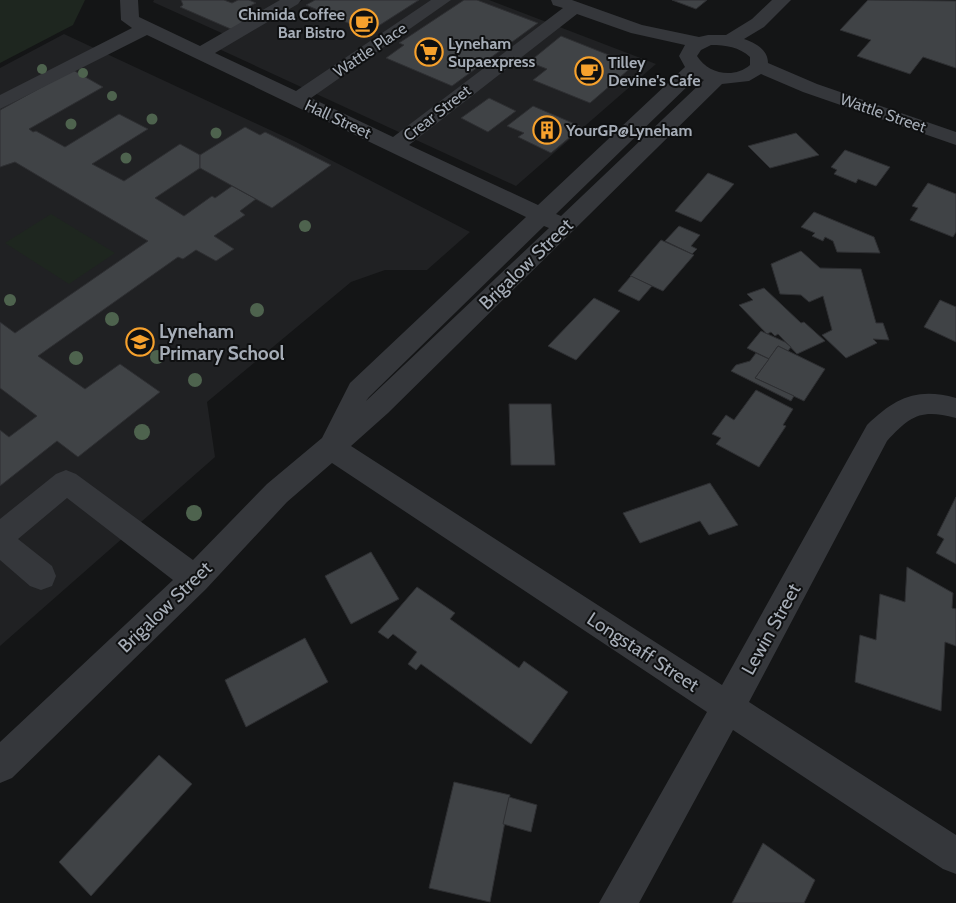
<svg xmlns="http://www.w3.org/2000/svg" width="956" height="903" viewBox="0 0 956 903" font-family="Cabin,sans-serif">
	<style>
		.built { fill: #202123 }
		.green { fill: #1e261f }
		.building { fill: #404346; stroke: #2e2f32 }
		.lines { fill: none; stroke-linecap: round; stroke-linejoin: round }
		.minor { fill: #35373b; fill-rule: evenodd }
		.tree { fill: #4e634e }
		.labels { text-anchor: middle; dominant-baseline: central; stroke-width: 4; stroke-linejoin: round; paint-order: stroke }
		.far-poi-label { font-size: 16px; font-weight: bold; fill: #a6adb7; stroke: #0f1011; text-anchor: start }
		.far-street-label { font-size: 16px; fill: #a6adb7; stroke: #0f1011 }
		.street-label { font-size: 19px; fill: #a6adb7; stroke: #0f1011 }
		.poi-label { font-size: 19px; font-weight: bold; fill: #a6adb7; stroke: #0f1011; text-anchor: start }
	</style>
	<rect width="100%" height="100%" fill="#141516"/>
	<g class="built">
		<polygon points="154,0 287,0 226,35 153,2"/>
		<polygon points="303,0 489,0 656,64 516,186 219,49"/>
		<polygon points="64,34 296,142 470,232 427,270 385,270 351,282 207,402 215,457 0,646 0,68"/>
	</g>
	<g class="green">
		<polygon points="0,0 85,0 73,25 0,63"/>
		<polygon points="51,214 115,253 69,284 5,243"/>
	</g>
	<g class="building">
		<polygon points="181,0 224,0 232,3 238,0 249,0 256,3 244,9 258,15 233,30 180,7 183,5"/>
		<polygon points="315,0 419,0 369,32 306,5"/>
		<polygon points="464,0 477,0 538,23 452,86 386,58 404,45 399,43"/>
		<polygon points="672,0 707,0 696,9"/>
		<polygon points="868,0 956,1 956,68 923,57 910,74 857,56 871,40 840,30"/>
		<polygon points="561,36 634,65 590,103 533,80 547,69 529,62"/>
		<polygon points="73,70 103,87 29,129 33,132 36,131 65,147 119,114 148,129 92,164 124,181 180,144 200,155 200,168 155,198 184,216 212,196 215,198 232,186 256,199 240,211 245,215 214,236 234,249 216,261 196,250 183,259 178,257 38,356 85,389 120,364 160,392 78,457 57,441 0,486 0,430 9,437 37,416 0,388 0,322 15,333 148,241 15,162 0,167 0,110"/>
		<polygon points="489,98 516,111 488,132 461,118"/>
		<polygon points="533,106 582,127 551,153 518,137 524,133 507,126"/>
		<polygon points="245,127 260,135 265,132 331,165 272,208 200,168 200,155"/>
		<polygon points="796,133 819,155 770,168 748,146"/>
		<polygon points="845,150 890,167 876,186 858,179 856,183 834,174 837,170 831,167"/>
		<polygon points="708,173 734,184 701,222 675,211"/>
		<polygon points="928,183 956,194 956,232 953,237 910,220 918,208 912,206"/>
		<polygon points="814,212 874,237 880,253 837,252 833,241 825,237 823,241 812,236 815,233 801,227"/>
		<polygon points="679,226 700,235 691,246 697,249 692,254 665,241"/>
		<polygon points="661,240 694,255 663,291 630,276"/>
		<polygon points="801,251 820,268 861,269 876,323 883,323 889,340 873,339 877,343 846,358 822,335 832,330 823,296 809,302 801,295 780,294 771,264"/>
		<polygon points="631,276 652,286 639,301 618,291"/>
		<polygon points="764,288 801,323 804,322 825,341 797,354 778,334 775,336 771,332 767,334 739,305 753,300 747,294"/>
		<polygon points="594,298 620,311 576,360 548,346"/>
		<polygon points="940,300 956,307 956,342 924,327"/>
		<polygon points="761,331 785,342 791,347 788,351 778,346 769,359 747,348"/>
		<polygon points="778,346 825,369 804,401 755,378"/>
		<polygon points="756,353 769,359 755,378 794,396 791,401 731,371 736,365 750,361"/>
		<polygon points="756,390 793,409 783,425 786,426 759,467 716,444 721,438 712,434 726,415 734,420"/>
		<polygon points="509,404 551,404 555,465 511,465"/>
		<polygon points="710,483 738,525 709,535 700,521 640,543 623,513"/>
		<polygon points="956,497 956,564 936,553 944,539 937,535"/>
		<polygon points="371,552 399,599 351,624 325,576"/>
		<polygon points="907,567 953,593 952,608 956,609 956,646 945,642 941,711 855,682 860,635 876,640 880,594 905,602"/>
		<polygon points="417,587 455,613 450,619 519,668 524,661 568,692 531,744 421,664 416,670 408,664 417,652 393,634 388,639 378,632"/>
		<polygon points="305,638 328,682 246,727 225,680"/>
		<polygon points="159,755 192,784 91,896 59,862"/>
		<polygon points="454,782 510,795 490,902 429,888"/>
		<polygon points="509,797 537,805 531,832 503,824"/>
		<polygon points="763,843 815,880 804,903 732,903"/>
	</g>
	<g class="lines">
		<path class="minor" d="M120 0H138L139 17 200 46 280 0H301L298 4 215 53 296 91 431 0H451L311 98 393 137 563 8 553 5 551 0H572L642 25 699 37 708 35H726L752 19 772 0H791L764 27 744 39C756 43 768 50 768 63L817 84 956 132V145L803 92 761 74 749 81 722 84 388 413 351 446 722 685 867 425C895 398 917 387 956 398V418C921 409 911 415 887 441L749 702 956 835V874L943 869 733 730 639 903H599L707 712 332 463 287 502 206 589 12 778 0 783V742L173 580 67 498 18 539 52 566 56 576 52 586 41 590 30 586 0 560V519L56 474 66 470 76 474 193 560 267 484 322 438 350 383 526 217 147 35 0 109V95L132 28 121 20ZM577 14 631 33 685 45 679 56 685 67 538 205 409 145ZM711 45C726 45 739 47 750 57V65C734 79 708 74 697 56L701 50ZM697 77 704 80 561 216 556 214ZM544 226 549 228 366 401 369 397Z"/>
	</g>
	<g class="tree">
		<circle cx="42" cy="69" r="5"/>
		<circle cx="83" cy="73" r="5"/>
		<circle cx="112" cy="96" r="5"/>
		<circle cx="152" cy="119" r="5.5"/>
		<circle cx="71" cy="124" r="5.5"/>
		<circle cx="216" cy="133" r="5.5"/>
		<circle cx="126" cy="158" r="5.5"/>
		<circle cx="305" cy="226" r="6"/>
		<circle cx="10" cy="300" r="6"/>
		<circle cx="257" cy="310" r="7"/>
		<circle cx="112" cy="319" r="7"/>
		<circle cx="157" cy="357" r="7"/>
		<circle cx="76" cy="358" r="7"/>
		<circle cx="195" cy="380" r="7"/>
		<circle cx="142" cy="432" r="8"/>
		<circle cx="194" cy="513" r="8"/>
	</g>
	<defs>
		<g id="cafe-ring" transform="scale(1.4375)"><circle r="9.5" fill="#0f1011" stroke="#f6a12d" stroke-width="1.5"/><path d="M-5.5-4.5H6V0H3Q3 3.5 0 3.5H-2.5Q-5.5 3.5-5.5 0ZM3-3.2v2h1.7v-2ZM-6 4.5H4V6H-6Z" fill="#f6a12d"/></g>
		<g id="supermarket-ring" transform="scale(1.4375)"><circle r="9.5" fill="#0f1011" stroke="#f6a12d" stroke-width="1.5"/><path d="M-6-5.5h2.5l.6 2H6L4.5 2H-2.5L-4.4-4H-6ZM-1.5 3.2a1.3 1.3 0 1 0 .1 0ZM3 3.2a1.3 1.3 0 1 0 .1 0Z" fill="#f6a12d"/></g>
		<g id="building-ring" transform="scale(1.4375)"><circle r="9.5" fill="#0f1011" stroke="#f6a12d" stroke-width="1.5"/><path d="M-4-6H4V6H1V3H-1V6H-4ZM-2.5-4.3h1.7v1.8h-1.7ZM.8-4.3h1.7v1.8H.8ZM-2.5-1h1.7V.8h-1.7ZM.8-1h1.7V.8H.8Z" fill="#f6a12d"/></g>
		<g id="school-ring" transform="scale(1.4375)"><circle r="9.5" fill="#0f1011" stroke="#f6a12d" stroke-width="1.5"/><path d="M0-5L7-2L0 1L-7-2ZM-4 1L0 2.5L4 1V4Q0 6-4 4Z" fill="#f6a12d"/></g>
	</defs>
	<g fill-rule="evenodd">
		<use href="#cafe-ring" x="364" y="23"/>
		<use href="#supermarket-ring" x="429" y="52"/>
		<use href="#cafe-ring" x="589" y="71"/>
		<use href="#building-ring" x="547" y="130"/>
		<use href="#school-ring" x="140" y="342"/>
	</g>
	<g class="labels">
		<g class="far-poi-label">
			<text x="345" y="14" text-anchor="end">Chimida Coffee<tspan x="345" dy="18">Bar Bistro</tspan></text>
			<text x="448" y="43">Lyneham<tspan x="448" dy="18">Supaexpress</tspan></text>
			<text x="608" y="62">Tilley<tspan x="608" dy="18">Devine's Cafe</tspan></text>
			<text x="566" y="130">YourGP@Lyneham</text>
		</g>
		<g class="far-street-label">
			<text transform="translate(370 50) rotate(-34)">Wattle Place</text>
			<text transform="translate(437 113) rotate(-38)">Crear Street</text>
			<text transform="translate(883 113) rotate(19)">Wattle Street</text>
			<text transform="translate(338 119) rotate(25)">Hall Street</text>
		</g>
		<g class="street-label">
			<text transform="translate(526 264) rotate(-44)">Brigalow Street</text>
			<text transform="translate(165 607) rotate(-44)">Brigalow Street</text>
			<text transform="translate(771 629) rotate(-61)">Lewin Street</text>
			<text transform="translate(643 652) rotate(33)">Longstaff Street</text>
		</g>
		<g class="poi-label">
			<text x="159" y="331">Lyneham<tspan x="159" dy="22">Primary School</tspan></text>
		</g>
	</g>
</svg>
